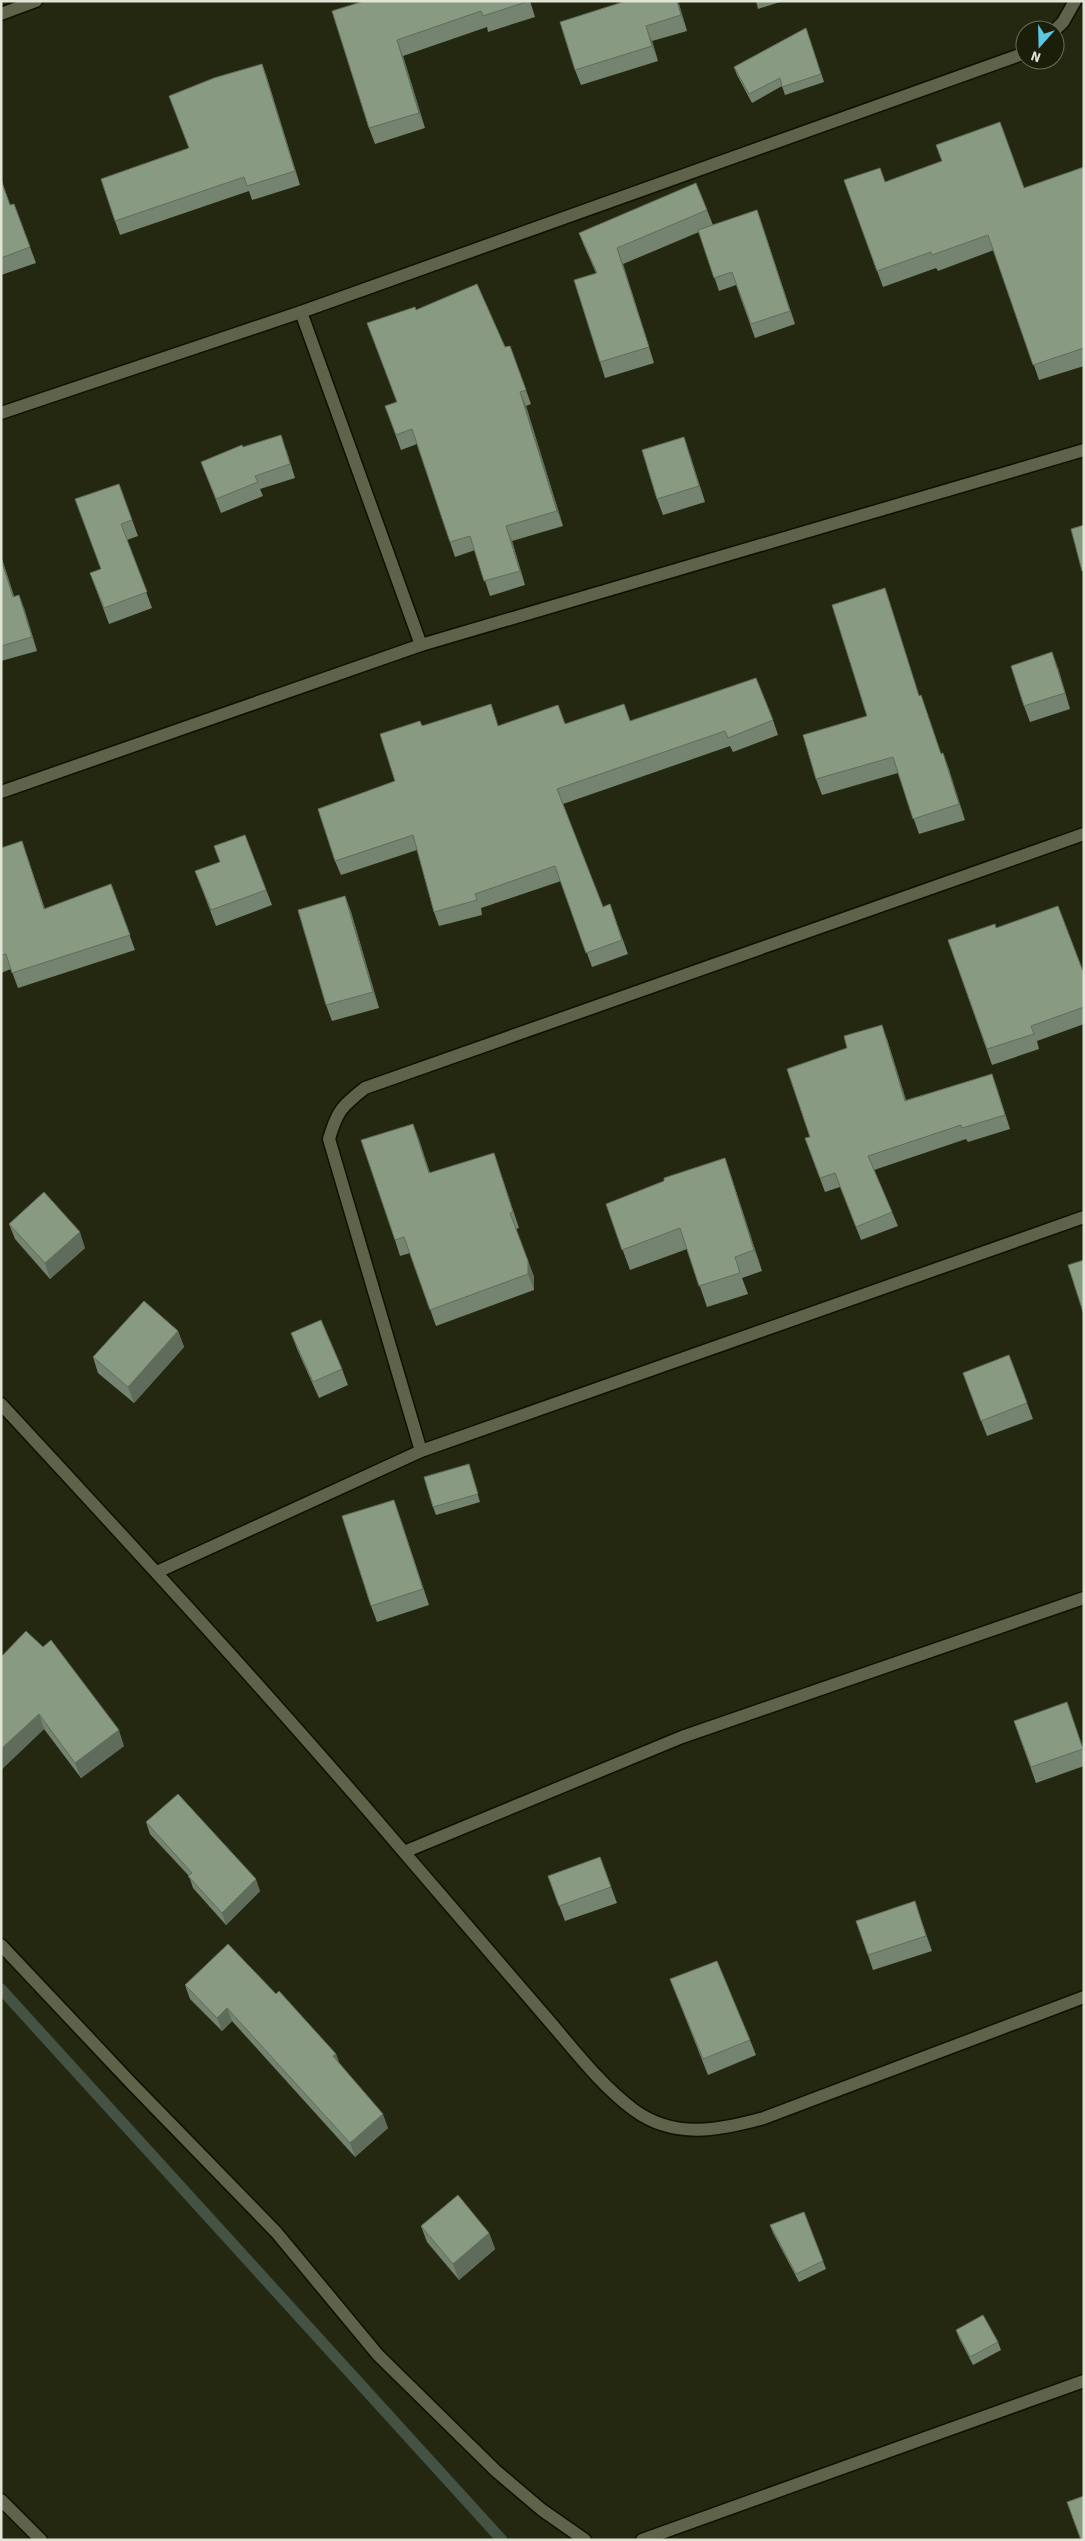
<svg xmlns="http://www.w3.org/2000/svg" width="1085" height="2541" viewBox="0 0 1085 2541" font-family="'Source Sans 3',sans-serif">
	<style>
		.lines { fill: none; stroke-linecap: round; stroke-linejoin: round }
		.stream { stroke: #445344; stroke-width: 11 }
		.minor-casing { stroke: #0d1100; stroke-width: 15 }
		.minor { stroke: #5e634a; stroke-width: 12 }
		.wall { fill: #758470 }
		.shaded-wall { fill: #5f6c5b }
		.building { fill: #889a82; stroke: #5f6c5b }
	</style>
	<rect width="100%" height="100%" fill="#242811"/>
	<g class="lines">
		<polyline class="stream" points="1,1989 502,2540"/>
		<g class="minor-casing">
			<g id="minor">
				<polyline points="1,14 36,1"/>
				<polyline points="1055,30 1063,22 1075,1"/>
				<polyline points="301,312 421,645"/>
				<polyline points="1,413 301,312 1025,53"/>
				<polyline points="1,792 421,645 1084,450"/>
				<path d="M1 1404C139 1553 277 1703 409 1858 454 1910 499 1963 544 2015 572 2047 600 2085 634 2110 675 2140 720 2130 764 2118L1084 1997"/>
				<path d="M421 1451 329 1139C337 1111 342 1106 365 1088L1084 834"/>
				<polyline points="157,1572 421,1451 1084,1217"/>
				<polyline points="404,1852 682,1737 1084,1598"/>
				<polyline points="1,1945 132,2084 276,2232 378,2355 496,2471 542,2510 585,2540"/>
				<polyline points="1,2500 41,2540"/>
				<polyline points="642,2540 1084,2381"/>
			</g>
		</g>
		<use href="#minor" class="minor"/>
	</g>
	<g class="wall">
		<polygon points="364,1 530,1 535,17 488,32 487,27 403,56 425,128 375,144 369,128"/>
		<polygon points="626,1 678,1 687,31 652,41 658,61 581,85 575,70"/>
		<polygon points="756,1 783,1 758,9"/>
		<polygon points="806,28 824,82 785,95 782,86 752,103 737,75 734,67"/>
		<polygon points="262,64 267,78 300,185 252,200 249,191 120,235 115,221 188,148"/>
		<polygon points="1084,167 1084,366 1039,380 994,250 938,271 936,268 883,287 844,180 1024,188"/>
		<polygon points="1,179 10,205 14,204 36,263 1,275"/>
		<polygon points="707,210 713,225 757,210 795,324 755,338 736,285 719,291 699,232 623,264 654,363 605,378 600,362 596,273 585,248 579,233"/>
		<polygon points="416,310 505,347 510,346 531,404 526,406 563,526 512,541 525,585 490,596 475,550 455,557 417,444 401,450 385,406 396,402"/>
		<polygon points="243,447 286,449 295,478 260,489 263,496 221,513 201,462"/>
		<polygon points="689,452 705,502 663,515 657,499"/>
		<polygon points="119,484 138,536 127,540 152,608 109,624 90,573 101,569"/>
		<polygon points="1,556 14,596 24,608 37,651 1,661"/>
		<polygon points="890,604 919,696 941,754 943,753 965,820 919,834 898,773 822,795 816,779 867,716"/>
		<polygon points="1058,668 1070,709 1030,722 1024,706"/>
		<polygon points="773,720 778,735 733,752 730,746 563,804 603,907 610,904 628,954 592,967 561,881 481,908 482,915 439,926 434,912 417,850 341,875 335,861 395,781 422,725 499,726 631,721"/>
		<polygon points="245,835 272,905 216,926 195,871 220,862"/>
		<polygon points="1,848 27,856 45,909 111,884 135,950 18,988 11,969 1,973"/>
		<polygon points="345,896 351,912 379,1008 332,1021 326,1005"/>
		<polygon points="996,928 1084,974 1084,1024 1037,1041 1039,1049 992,1065 948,940"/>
		<polygon points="887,1039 906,1100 992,1074 1010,1129 968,1142 966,1139 874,1170 898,1226 861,1240 840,1187 825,1192 805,1138 810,1137 847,1048"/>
		<polygon points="413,1124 430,1173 494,1153 519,1228 516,1229 534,1277 534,1290 436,1326 410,1253 400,1256 395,1240"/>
		<polygon points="725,1158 732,1179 762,1271 742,1278 748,1294 707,1307 687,1249 630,1270 606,1204"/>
		<polygon points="9,1224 85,1248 50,1279 15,1239"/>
		<polygon points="178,1331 184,1347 134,1403 98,1373 93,1357"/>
		<polygon points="291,1333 342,1369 348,1385 319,1398 297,1349"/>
		<polygon points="1009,1355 1033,1419 987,1436 963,1373"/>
		<polygon points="469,1464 480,1502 436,1515 433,1507"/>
		<polygon points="399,1515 429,1605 377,1622 371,1606"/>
		<polygon points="1,1657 124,1746 81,1778 44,1729 2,1769 1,1768"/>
		<polygon points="1014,1721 1084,1749 1084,1766 1036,1783"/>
		<polygon points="146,1822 260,1891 226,1925 193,1888 189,1876 150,1834"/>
		<polygon points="600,1857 617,1903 565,1921 548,1876"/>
		<polygon points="920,1917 932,1951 873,1970 868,1955"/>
		<polygon points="670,1979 750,2040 756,2055 708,2075"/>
		<polygon points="185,1985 276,1994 336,2054 339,2063 388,2128 355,2157 232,2021 222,2031 190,1999"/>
		<polygon points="804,2212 826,2269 799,2282 773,2233 770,2225"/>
		<polygon points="421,2226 489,2233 495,2249 459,2280 427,2242"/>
		<polygon points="956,2330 998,2342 1001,2350 973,2365 959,2338"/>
	</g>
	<g class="shaded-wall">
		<polygon points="677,1 678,1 687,31 681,15"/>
		<polygon points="646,26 652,41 658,61 652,46"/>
		<polygon points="397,40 403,56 425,128 419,113"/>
		<polygon points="262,64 267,78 300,185 295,171"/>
		<polygon points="757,210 762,224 795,324 790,311"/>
		<polygon points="617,248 623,264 654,363 649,347"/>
		<polygon points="520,392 526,406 563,526 557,511"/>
		<polygon points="684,437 689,452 705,502 699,486"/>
		<polygon points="506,526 512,541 525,585 520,571"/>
		<polygon points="1,556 18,610 1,559"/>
		<polygon points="19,595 24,608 37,651 32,637"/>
		<polygon points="1052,652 1058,668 1070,709 1065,693"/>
		<polygon points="943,753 949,769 965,820 959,804"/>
		<polygon points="345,896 351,912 379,1008 373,992"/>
		<polygon points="882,1025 887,1039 910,1114 905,1101"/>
		<polygon points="992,1074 997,1088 1010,1129 1005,1115"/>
		<polygon points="413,1124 419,1139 435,1189 429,1173"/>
		<polygon points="725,1158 732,1179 762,1271 754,1250"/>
		<polygon points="80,1232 85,1248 50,1279 45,1263"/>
		<polygon points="528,1261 534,1277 534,1290 528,1274"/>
		<polygon points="178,1331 184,1347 134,1403 128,1387"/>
		<polygon points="394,1500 429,1605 423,1589"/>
		<polygon points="39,1714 44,1729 2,1769 1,1766 1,1749"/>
		<polygon points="119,1730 124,1746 81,1778 75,1763"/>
		<polygon points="256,1879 260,1891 226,1925 222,1913"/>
		<polygon points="915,1901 920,1917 932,1951 926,1936"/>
		<polygon points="227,2008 232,2021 222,2031 217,2018"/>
		<polygon points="336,2054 341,2067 333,2056"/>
		<polygon points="383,2114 388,2128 355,2157 350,2143"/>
		<polygon points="489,2233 495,2249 459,2280 453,2264"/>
	</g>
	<g class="building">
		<polygon points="364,1 529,1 483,16 481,11 397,40 419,113 369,128 332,11"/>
		<polygon points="626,1 677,1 681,15 646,26 652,46 575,70 560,22"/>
		<polygon points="806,28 821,74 782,87 780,78 749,94 734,67"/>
		<polygon points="262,64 295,171 247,186 244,177 115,221 101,179 189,148 169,96 214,78"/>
		<polygon points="1000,122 1024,188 1084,167 1084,348 1033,365 988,235 932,255 931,252 877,271 844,180 880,168 885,182 942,161 936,145"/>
		<polygon points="1,180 10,205 14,204 30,247 1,258"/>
		<polygon points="696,183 707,210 617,248 649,347 600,362 574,280 597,273 579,233"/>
		<polygon points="757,210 790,311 751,324 732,272 714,278 698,230"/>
		<polygon points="477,284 505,347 510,346 526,390 520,392 557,511 506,526 520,571 484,581 470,536 450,542 412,429 396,435 385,406 397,402 367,323 415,307 416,310"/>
		<polygon points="281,435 290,464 255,476 258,482 216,499 201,462 242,445 243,447"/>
		<polygon points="684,437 699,486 657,499 642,450"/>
		<polygon points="119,484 132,520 121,524 147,592 104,608 90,573 101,569 75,499"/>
		<polygon points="1084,525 1084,570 1082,571 1071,529"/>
		<polygon points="1,559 13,597 19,595 32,637 1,646"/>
		<polygon points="885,588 919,696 921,695 941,754 943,753 959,804 913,819 893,757 816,779 803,735 867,716 832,605"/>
		<polygon points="1052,652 1065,693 1024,706 1011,666"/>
		<polygon points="756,678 773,720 728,738 725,731 557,789 603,907 610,904 622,940 586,953 555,866 475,894 477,900 434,912 413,835 335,861 318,809 395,781 380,734 420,721 422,726 491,704 498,726 558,705 565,724 624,704 630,721"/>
		<polygon points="245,835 266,890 211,910 195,871 220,862 214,846"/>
		<polygon points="22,841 44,909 111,884 130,935 12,973 6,954 1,955 1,848"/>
		<polygon points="345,896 373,992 326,1005 298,910"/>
		<polygon points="1058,906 1084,974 1084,1007 1031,1026 1034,1034 987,1049 948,940 995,924 996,928"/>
		<polygon points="882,1025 905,1101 992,1074 1005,1115 962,1128 961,1125 868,1156 892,1212 856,1227 835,1173 820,1178 805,1138 810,1137 787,1069 847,1048 844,1036"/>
		<polygon points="413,1124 429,1173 494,1153 513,1212 510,1213 528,1261 528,1274 430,1310 404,1237 395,1240 361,1140"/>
		<polygon points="725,1158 754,1250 735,1257 740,1273 699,1286 680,1228 622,1250 606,1204 664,1181 664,1178"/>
		<polygon points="44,1192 80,1232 45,1263 9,1224"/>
		<polygon points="1084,1260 1084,1315 1068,1265"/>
		<polygon points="144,1301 178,1331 128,1387 93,1357"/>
		<polygon points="321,1320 342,1369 313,1382 291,1333"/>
		<polygon points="1009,1355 1027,1403 981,1421 963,1373"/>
		<polygon points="469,1464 478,1494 433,1507 424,1477"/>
		<polygon points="394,1500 423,1589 371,1606 342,1516"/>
		<polygon points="26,1631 43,1647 51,1640 119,1730 75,1763 39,1714 1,1749 1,1657"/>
		<polygon points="1067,1702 1083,1749 1031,1767 1014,1721"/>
		<polygon points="178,1794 256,1879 222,1913 188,1876 192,1873 146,1822"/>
		<polygon points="600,1857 611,1887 559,1906 548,1876"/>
		<polygon points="915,1901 926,1936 868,1955 856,1921"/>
		<polygon points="228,1944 276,1994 279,1991 336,2054 333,2056 383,2114 350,2143 227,2008 217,2018 185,1985"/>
		<polygon points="717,1961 750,2040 703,2059 670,1979"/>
		<polygon points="458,2195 489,2233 453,2264 421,2226"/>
		<polygon points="804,2212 823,2261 796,2274 770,2225"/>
		<polygon points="983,2315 998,2342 970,2357 956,2330"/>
		<polygon points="1084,2496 1084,2540 1081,2540 1067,2502"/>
	</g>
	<rect width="1085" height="2541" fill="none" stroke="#e1e5d6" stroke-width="5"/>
	<g transform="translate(1040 45) rotate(200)"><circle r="24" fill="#1b1e08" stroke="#6a6e5a"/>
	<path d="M0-4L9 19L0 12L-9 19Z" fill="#5ac8e5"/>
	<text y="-8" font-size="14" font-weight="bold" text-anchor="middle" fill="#e1e5d6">N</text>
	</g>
</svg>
